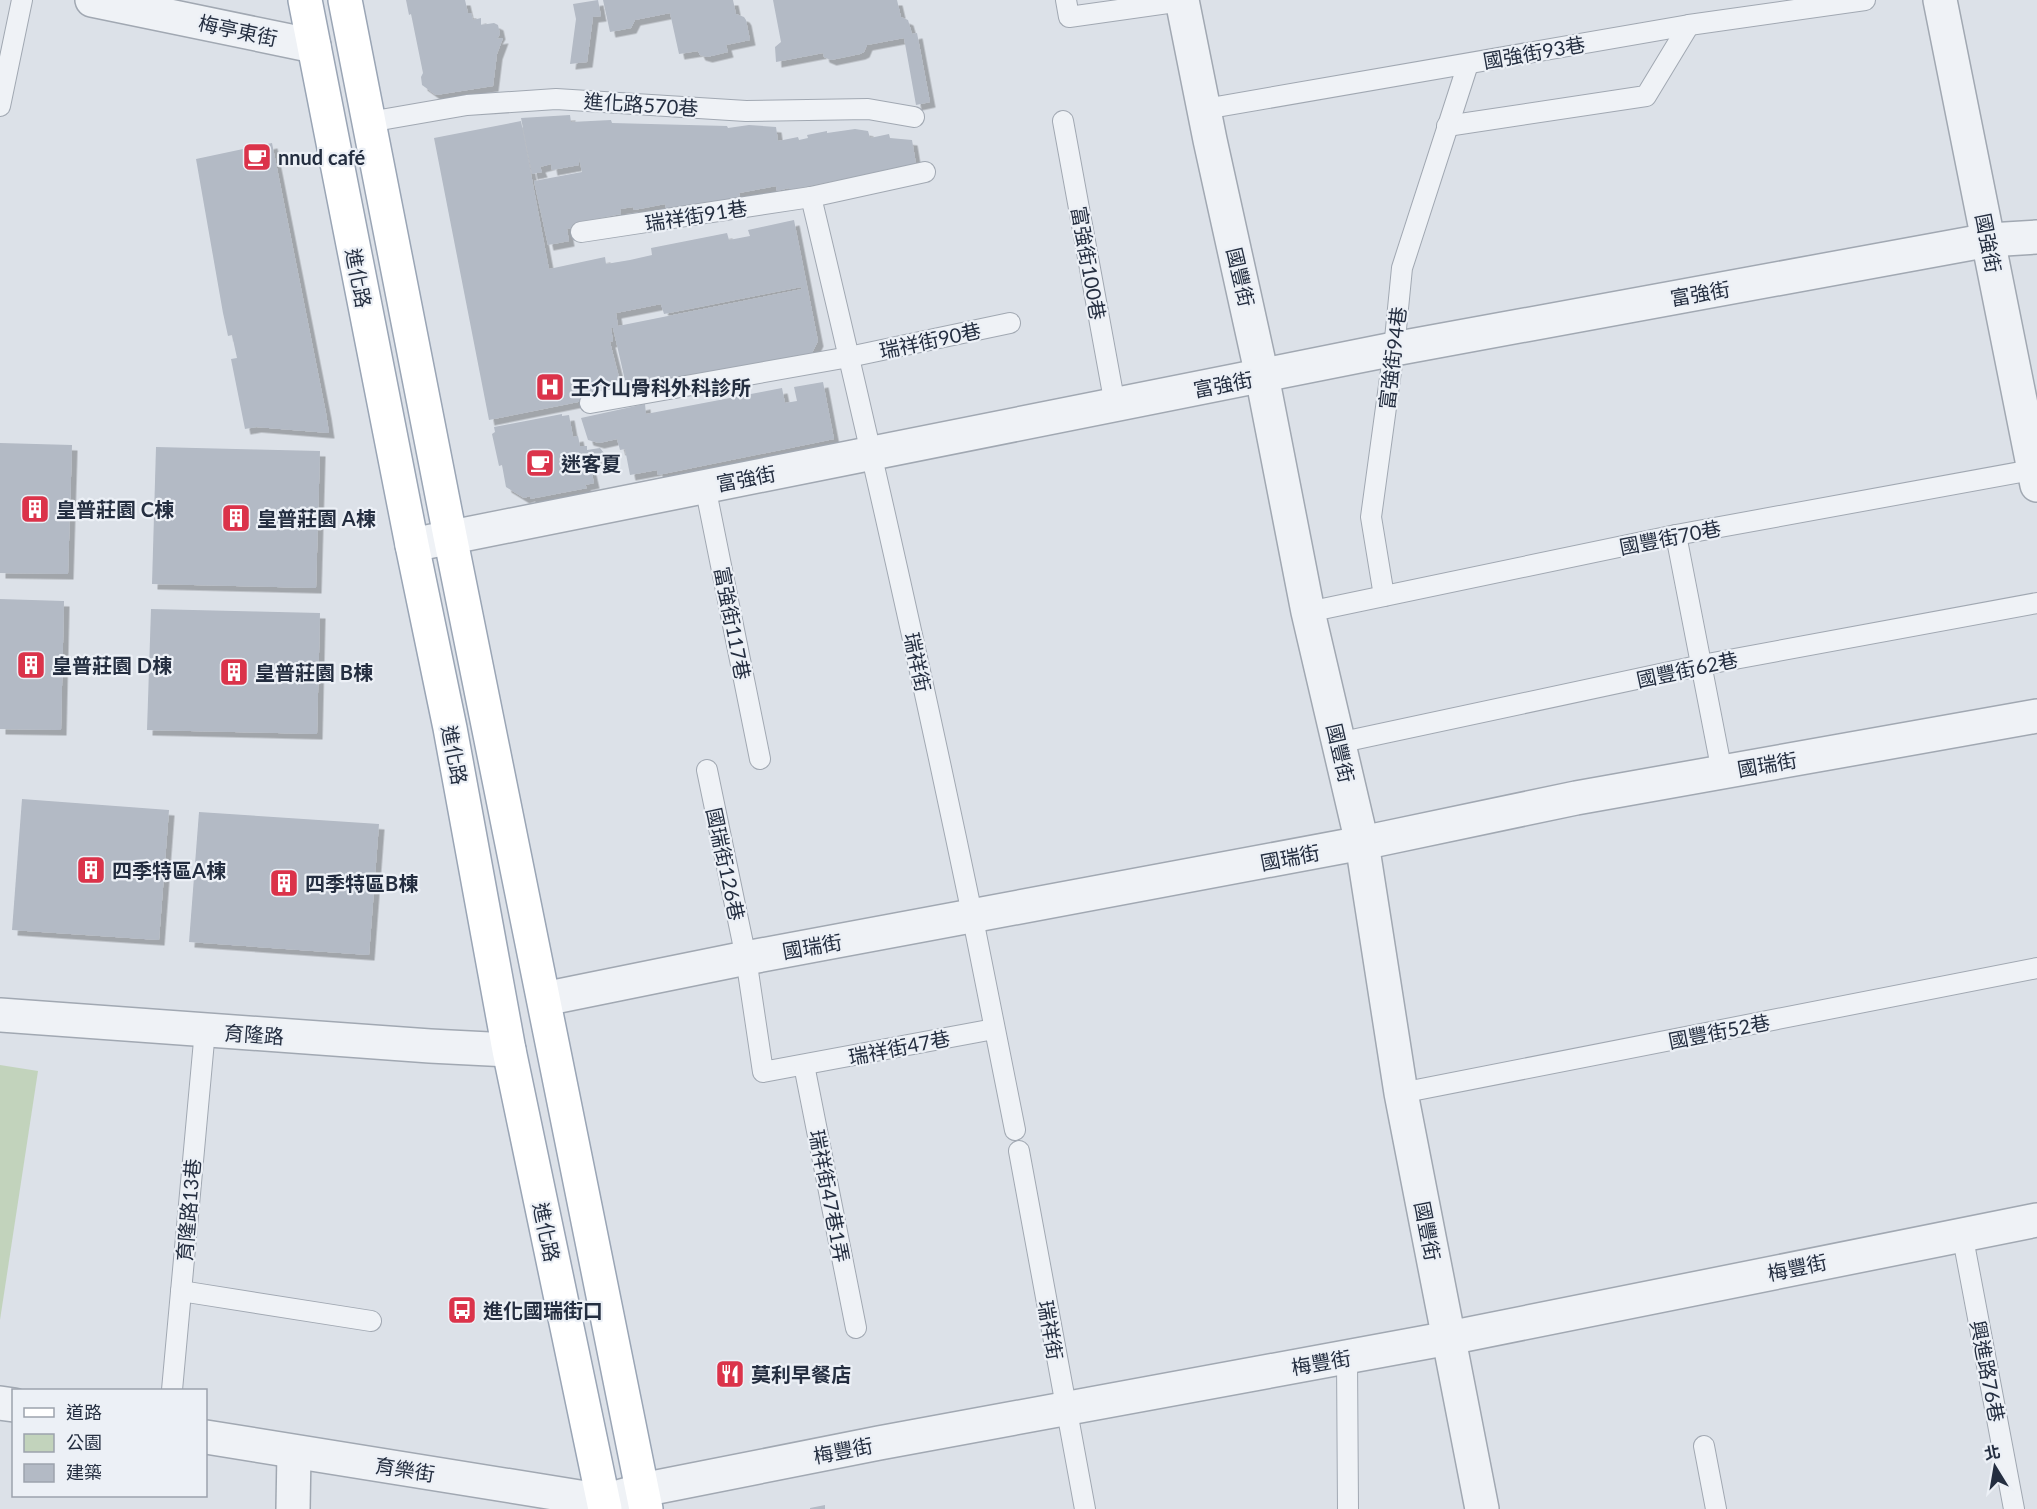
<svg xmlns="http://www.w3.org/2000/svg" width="2037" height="1509" viewBox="0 0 2037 1509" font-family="Lato,'Noto Sans TC',sans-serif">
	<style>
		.green { fill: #c2d3bc }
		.building { fill: #b3bac5; fill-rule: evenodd; filter: url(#shadow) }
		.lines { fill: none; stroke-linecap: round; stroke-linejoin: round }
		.lane-casing { stroke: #a1a8b2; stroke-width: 22 }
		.street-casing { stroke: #a1a8b2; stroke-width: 36 }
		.primary-casing { stroke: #9aa5b5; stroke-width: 36 }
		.lane { stroke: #eff2f6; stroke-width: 20 }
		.street { stroke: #eff2f6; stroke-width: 33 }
		.primary { stroke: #fff; stroke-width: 33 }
		.labels { text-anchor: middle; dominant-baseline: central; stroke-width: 4.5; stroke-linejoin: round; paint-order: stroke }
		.street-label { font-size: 20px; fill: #242e40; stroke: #ecf0f6 }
		.poi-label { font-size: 20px; font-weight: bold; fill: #242e40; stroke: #ecf0f6; text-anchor: start }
	</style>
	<defs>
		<filter id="shadow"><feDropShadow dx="5.5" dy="5.5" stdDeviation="0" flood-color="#0004"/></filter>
	</defs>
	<rect width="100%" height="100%" fill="#dce1e8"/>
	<polygon class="green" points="0,1065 38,1071 0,1320"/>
	<g class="building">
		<polygon points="406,0 465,0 468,13 471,13 473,20 481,18 481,25 494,23 498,25 500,34 497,39 503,38 497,54 493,86 436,95 422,85 421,77 423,73 411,14 409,15"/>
		<polygon points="598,0 601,16 593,17 587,62 570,64 576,19 573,4"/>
		<polygon points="603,0 733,0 736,14 744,17 746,20 750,40 726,45 728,52 707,57 700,55 698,51 679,54 670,13 635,20 631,28 610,32"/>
		<polygon points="773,0 897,0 901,17 908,20 912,34 917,33 930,102 916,105 904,38 867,45 864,52 860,54 831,60 824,57 823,53 776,62 775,47 781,42"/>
		<polygon points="570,115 571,122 611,120 612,123 727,126 728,128 749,125 776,127 778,141 798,137 799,140 808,138 807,135 827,131 827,133 855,129 868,131 870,138 889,134 890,138 912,140 916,164 789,190 789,188 777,191 776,186 739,193 740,198 667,212 665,204 634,210 633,207 620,209 621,214 590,220 591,224 567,229 569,241 548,245 534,181 582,172 579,158 579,165 552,170 551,164 540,167 542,172 532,174 521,118"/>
		<path d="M521 121 549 269 605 257 606 264 630 260 652 255 651 248 727 233 729 240 750 236 748 230 794 220 818 341 811 355 627 389 613 328H611L613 341 610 342 623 393 489 420 434 138ZM801 287 802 289 618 326 616 313 661 304 664 314Z"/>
		<polygon points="272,143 326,413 329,433 256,427 245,429 231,359 237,358 232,335 228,336 223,313 196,159"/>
		<polygon points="823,382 834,439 658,475 657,470 630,475 625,449 620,450 617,439 599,443 588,440 581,418 645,404 646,414 782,388 785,403 797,401 794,387"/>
		<polygon points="562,414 562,416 569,415 573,437 578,436 580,446 587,446 587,450 600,448 604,453 606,461 590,465 594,483 585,485 587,488 530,499 530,496 524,498 506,487 502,465 499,466 492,434 495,432 494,427"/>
		<polygon points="0,443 72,445 68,574 0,573"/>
		<polygon points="156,447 320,451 316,588 152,584"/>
		<polygon points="0,599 64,601 61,730 0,729"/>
		<polygon points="151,609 320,613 317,734 147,730"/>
		<polygon points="22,799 169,810 159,940 12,930"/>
		<polygon points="199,812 379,824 369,955 189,942"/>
		<polygon points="825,1505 825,1509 810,1509 810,1508"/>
	</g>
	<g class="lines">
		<g class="lane-casing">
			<g id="lane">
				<polyline points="1066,0 1069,17 1182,1"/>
				<polyline points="0,106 22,0"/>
				<polyline points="1205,109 1689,25 1865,0"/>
				<polyline points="1063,121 1115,405"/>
				<polyline points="369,122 467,105 556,99 746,111 868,109 914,117"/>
				<polyline points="1447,126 1646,96 1689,25"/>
				<path d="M811 197C868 435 922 674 972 914 987 986 1000 1058 1015 1130"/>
				<polyline points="581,232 811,197 925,172"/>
				<polyline points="590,403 849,357 1010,323"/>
				<polyline points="705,486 760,759"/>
				<polyline points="1676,535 1722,772"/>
				<polyline points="1384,596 1371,517 1394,349 1402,268 1468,64"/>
				<polyline points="1308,612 1676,535 2037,469"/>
				<polyline points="1338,743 1702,665 2037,603"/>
				<polyline points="707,770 746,958 763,1072 994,1029"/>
				<polyline points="804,1065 856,1328"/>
				<polyline points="1401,1093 2037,968"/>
				<polyline points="1019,1151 1085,1509"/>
				<polyline points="1962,1233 2014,1509"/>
				<polyline points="181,1291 371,1321"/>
				<polyline points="1347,1357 1348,1509"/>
				<polyline points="172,1390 205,1030"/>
				<polyline points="1704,1446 1716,1509"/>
			</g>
		</g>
		<g class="street-casing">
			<g id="street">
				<polyline points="92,0 314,46"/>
				<polyline points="1182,0 1210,140 1262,376 1308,612 1362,843 1401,1093 1482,1509"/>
				<polyline points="1940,0 2037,485"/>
				<polyline points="412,545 1394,349 1989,240 2037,237"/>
				<polyline points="544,999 746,958 1362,843 1576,798 2037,716"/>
				<polyline points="0,1015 430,1046 509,1050"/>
				<polyline points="0,1403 14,1405"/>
				<polyline points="206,1437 604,1501 642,1490 879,1443 1449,1338 2037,1220"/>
				<polyline points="293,1509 294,1452"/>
			</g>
		</g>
		<g class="primary-casing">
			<g id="primary">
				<polyline points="305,0 412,545 450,728 509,1050 605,1509"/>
				<polyline points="345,0 450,536 646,1509"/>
			</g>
		</g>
		<use href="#lane" class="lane"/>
		<use href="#street" class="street"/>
		<use href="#primary" class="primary"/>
	</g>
	<defs>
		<g id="cafe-square" transform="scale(1.5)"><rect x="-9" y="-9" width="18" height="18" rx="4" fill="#db334a" stroke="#ecf0f6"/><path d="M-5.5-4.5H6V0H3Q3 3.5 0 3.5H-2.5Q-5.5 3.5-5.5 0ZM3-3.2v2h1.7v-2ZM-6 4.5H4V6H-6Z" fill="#fff"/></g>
		<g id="hospital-square" transform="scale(1.5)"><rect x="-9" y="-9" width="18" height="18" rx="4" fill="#db334a" stroke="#ecf0f6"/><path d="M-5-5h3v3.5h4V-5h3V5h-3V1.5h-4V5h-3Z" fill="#fff"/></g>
		<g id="building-square" transform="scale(1.5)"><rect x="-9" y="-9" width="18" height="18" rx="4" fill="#db334a" stroke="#ecf0f6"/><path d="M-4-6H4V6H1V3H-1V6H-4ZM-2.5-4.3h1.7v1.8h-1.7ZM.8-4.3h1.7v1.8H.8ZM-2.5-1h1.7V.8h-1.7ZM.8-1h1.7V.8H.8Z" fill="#fff"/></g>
		<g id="bus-square" transform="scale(1.5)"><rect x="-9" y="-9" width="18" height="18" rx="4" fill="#db334a" stroke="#ecf0f6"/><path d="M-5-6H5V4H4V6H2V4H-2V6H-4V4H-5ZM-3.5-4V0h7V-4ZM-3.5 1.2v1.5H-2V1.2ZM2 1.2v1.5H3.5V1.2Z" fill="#fff"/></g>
		<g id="restaurant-square" transform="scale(1.5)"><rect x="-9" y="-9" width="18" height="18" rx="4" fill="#db334a" stroke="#ecf0f6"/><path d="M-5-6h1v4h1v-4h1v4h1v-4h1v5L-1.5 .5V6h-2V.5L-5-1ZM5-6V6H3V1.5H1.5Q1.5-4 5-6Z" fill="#fff"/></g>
	</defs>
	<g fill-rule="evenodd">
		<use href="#cafe-square" x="257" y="157"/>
		<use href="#hospital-square" x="550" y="387"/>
		<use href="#cafe-square" x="540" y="463"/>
		<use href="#building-square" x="35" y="509"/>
		<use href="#building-square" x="236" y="518"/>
		<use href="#building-square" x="31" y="665"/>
		<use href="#building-square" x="234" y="672"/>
		<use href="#building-square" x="91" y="870"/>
		<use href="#building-square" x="284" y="883"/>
		<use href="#bus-square" x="462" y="1310"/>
		<use href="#restaurant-square" x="730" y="1374"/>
	</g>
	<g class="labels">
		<g class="street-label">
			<text transform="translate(238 30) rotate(12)">梅亭東街</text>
			<text transform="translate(1534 52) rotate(-10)">國強街93巷</text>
			<text transform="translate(641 104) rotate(4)">進化路570巷</text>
			<text transform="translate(696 215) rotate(-9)">瑞祥街91巷</text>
			<text transform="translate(1989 243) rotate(79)">國強街</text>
			<text transform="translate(1089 263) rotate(80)">富強街100巷</text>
			<text transform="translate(1241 277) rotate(77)">國豐街</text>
			<text transform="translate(359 278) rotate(79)">進化路</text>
			<text transform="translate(1700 293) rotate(-10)">富強街</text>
			<text transform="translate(930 340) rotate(-12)">瑞祥街90巷</text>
			<text transform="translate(1392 358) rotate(-83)">富強街94巷</text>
			<text transform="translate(1223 384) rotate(-11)">富強街</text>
			<text transform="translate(746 478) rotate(-11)">富強街</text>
			<text transform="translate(1670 537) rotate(-11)">國豐街70巷</text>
			<text transform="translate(733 623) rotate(79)">富強街117巷</text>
			<text transform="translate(918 662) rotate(78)">瑞祥街</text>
			<text transform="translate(1687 669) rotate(-12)">國豐街62巷</text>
			<text transform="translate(1341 753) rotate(77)">國豐街</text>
			<text transform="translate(455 755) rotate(79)">進化路</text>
			<text transform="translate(1767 764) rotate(-10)">國瑞街</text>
			<text transform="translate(1290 857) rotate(-11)">國瑞街</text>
			<text transform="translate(726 864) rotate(78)">國瑞街126巷</text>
			<text transform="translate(812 946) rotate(-10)">國瑞街</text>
			<text transform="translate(1719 1031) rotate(-11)">國豐街52巷</text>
			<text transform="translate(254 1034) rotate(4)">育隆路</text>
			<text transform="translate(899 1047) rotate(-11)">瑞祥街47巷</text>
			<text transform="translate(830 1196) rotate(79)">瑞祥街47巷1弄</text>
			<text transform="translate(188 1210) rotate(-85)">育隆路13巷</text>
			<text transform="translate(1428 1231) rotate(79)">國豐街</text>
			<text transform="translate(547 1232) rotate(78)">進化路</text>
			<text transform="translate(1797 1267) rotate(-12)">梅豐街</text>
			<text transform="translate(1051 1330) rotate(80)">瑞祥街</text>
			<text transform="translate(1321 1362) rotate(-10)">梅豐街</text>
			<text transform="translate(1988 1371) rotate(79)">興進路76巷</text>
			<text transform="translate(843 1450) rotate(-11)">梅豐街</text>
			<text transform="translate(405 1469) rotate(9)">育樂街</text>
		</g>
		<g class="poi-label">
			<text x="278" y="157">nnud café</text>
			<text x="571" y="387">王介山骨科外科診所</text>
			<text x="561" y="463">迷客夏</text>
			<text x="56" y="509">皇普莊園 C棟</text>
			<text x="257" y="518">皇普莊園 A棟</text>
			<text x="52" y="665">皇普莊園 D棟</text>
			<text x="255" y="672">皇普莊園 B棟</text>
			<text x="112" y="870">四季特區A棟</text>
			<text x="305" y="883">四季特區B棟</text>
			<text x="483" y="1310">進化國瑞街口</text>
			<text x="751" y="1374">莫利早餐店</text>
		</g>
	</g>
	<rect x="12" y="1389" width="195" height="108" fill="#ecf0f6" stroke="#9ca2ad" stroke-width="1.5"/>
	<rect x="24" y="1408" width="30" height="9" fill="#ffffff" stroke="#9ca2ad" stroke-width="1.5"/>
	<text x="66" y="1419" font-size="18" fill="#242e40">道路</text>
	<rect x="24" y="1434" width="30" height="18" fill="#c2d3bc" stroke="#9ca2ad" stroke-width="1.5"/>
	<text x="66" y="1449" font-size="18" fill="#242e40">公園</text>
	<rect x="24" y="1464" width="30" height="18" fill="#b3bac5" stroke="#9ca2ad" stroke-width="1.5"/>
	<text x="66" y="1479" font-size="18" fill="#242e40">建築</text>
	<g transform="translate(1995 1467) rotate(349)" stroke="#ecf0f6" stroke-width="4.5" paint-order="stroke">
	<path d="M0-4.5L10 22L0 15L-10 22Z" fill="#242e40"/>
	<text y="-9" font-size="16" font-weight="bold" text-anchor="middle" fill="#242e40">北</text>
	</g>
</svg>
